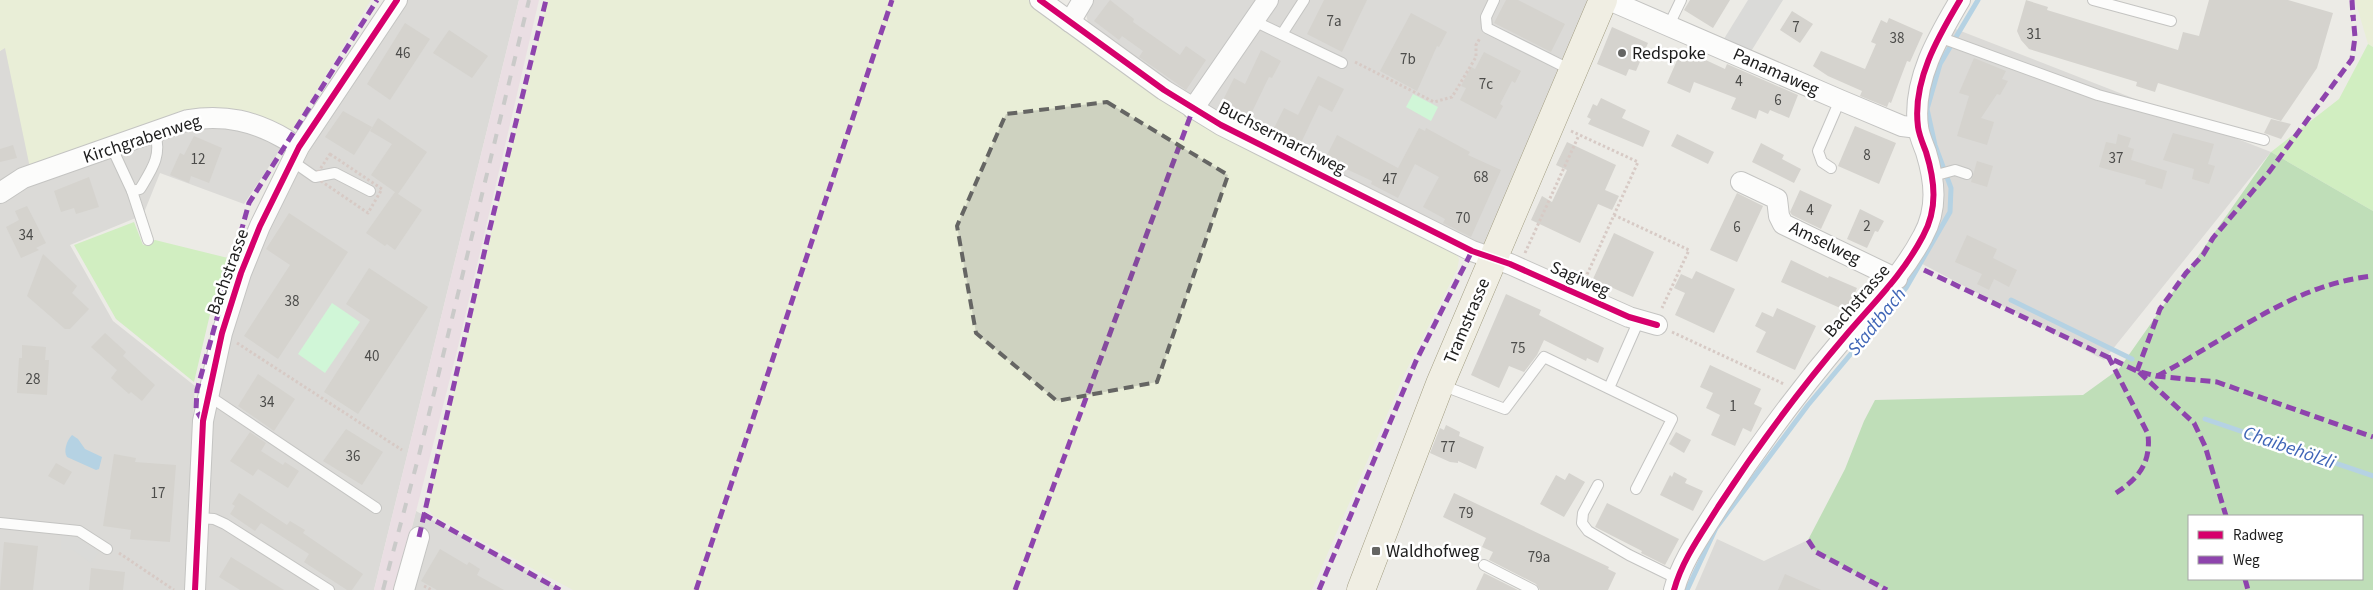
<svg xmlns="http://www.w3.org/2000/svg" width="2373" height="590" viewBox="0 0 2373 590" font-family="'Source Sans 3',sans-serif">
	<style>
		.residential { fill: #dbdad7 }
		.industrial { fill: #eadee3 }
		.farmland { fill: #e9eed7 }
		.grass { fill: #d1eec1 }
		.forest { fill: #bfdeb8; fill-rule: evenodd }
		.park { fill: #d0f6d7 }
		.parking { fill: #dadad8 }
		.water { fill: #b5d2e3 }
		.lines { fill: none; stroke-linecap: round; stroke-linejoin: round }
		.stream { stroke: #b5d2e3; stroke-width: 5 }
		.building { fill: #d5d3ce }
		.lane-casing { stroke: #c4c4c2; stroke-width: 12 }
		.street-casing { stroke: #c4c4c2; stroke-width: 22 }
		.primary-casing { stroke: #a29d82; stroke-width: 29 }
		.path { stroke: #d7cac5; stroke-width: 3; stroke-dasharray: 2.5 2.5; stroke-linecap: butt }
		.lane { stroke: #fcfcfb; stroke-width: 10 }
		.street { stroke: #fcfcfb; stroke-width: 20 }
		.primary { stroke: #f0eee3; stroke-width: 28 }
		.rail { stroke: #cacac9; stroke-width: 4; stroke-dasharray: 10 10; stroke-linecap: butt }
		.quiet { stroke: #8e44ad; stroke-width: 5; stroke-dasharray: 10 5; stroke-linecap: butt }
		.cycleway-casing { stroke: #fff; stroke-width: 9 }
		.cycleway { stroke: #d6006c; stroke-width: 6 }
		.marked { fill: #656563; fill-opacity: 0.2; stroke: #656563; stroke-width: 4; stroke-dasharray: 10 6; stroke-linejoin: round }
		.poi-dot { fill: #656563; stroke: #fff; stroke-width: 2 }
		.labels { text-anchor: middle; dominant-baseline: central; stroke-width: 5; stroke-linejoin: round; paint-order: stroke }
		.number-label { font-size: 15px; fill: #4c4c4a }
		.poi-label { font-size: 18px; fill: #1d1d1d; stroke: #fff; text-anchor: start }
		.street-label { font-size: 18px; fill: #1d1d1d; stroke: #fff }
		.water-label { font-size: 19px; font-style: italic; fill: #4066b7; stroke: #fff }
	</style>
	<rect width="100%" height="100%" fill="#ecebe6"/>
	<g class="residential">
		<polygon points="402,0 519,0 374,590 0,590 0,51 5,47 191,114 290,135 244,204 160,173 143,215 70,245 113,321 195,386 193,420 208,423 227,347 273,207"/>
		<polygon points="1090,0 1590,0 1488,243 1475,245 1229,120 1184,92 1089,27 1085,9"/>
		<polygon points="1953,28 2271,152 2104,360 1911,258 1924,234 1923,78"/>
		<polygon points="416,511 561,590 396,590"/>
		<polygon points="1717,539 1764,561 1808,540 1816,552 1887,590 1695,590"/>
	</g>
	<polygon class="industrial" points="519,0 539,0 457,351 396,590 374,590"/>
	<g class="farmland">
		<polygon points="0,0 371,0 290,135 219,112 30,168 5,48 0,51"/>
		<polygon points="547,0 1028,0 1146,84 1457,253 1459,260 1457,270 1405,373 1312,590 573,590 432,515 428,507 435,467"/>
		<polygon points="2355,0 2373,0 2373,47 2368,44"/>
	</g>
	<g class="grass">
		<polygon points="2368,44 2373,47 2373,211 2271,152 2339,99"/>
		<polygon points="134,222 143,245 155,240 228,258 211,310 194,382 116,319 74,245"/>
	</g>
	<path class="forest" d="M2271 152 2373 211V590H1887L1816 552 1808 540 1845 469 1864 421 1875 400 2083 395 2119 369ZM2189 516H2362V579H2189Z"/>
	<g class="park">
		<polygon points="1413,94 1438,107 1431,121 1406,107"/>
		<polygon points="332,303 360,322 325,373 298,354"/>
	</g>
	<g class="parking">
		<polygon points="1748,0 1783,0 1750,53 1722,42"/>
		<polygon points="61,535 77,537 99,552 91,563 73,550 61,550"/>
	</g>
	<path class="water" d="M72 435 78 439 85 449 102 457 99 469 96 470 67 457C63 451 67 440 72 435Z"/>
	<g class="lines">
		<g class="stream">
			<polyline points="2011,300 2132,359"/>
			<polyline points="2205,419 2373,476"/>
			<polyline points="1687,590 1716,528 1808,405 1906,288 1950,212 1951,188 1935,145 1927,109 1940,64 1978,0"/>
		</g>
	</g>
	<g class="building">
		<polygon points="1110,0 1134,19 1133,22 1180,55 1186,46 1206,60 1186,90 1139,57 1143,51 1122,36 1119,40 1094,21"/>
		<polygon points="1324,0 1367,0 1342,52 1307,34"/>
		<polygon points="1506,0 1518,0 1565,24 1551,52 1494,23"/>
		<polygon points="1690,0 1730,0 1713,28 1684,10"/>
		<polygon points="2026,0 2048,7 2047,10 2178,50 2183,32 2199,36 2209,0 2288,0 2333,13 2317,68 2281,121 2158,83 2155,92 2136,86 2137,82 2029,49 2021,40 2017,31"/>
		<polygon points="1792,11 1813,24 1800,43 1780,30"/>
		<polygon points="1411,13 1447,32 1439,47 1437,46 1417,91 1380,71"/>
		<polygon points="1889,18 1923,33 1910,62 1907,61 1891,103 1889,102 1887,107 1860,96 1862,91 1828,76 1813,66 1821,51 1865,69 1876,44 1871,42 1881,20 1887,23"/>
		<polygon points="405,23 430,39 390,100 367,84"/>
		<polygon points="1612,27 1648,43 1636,71 1629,69 1626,76 1597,64"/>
		<polygon points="449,30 488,56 472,78 433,53"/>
		<polygon points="1682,49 1725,69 1727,64 1798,95 1789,118 1770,110 1768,114 1759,110 1756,119 1731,109 1736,98 1694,82 1690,93 1667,83"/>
		<polygon points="1261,50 1281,61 1272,78 1269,77 1250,116 1222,102 1234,78 1245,84"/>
		<polygon points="1484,52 1521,71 1515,83 1512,81 1500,104 1503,106 1496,119 1460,100 1466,88 1461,86 1471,67 1475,69"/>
		<polygon points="1974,58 2006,71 2002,79 2008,81 2000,95 1997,94 1981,118 1994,122 1987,145 1957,136 1969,96 1959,93"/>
		<polygon points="1318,76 1344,89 1332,112 1319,105 1300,145 1272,132 1284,108 1298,115"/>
		<polygon points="1601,98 1626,110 1622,118 1650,131 1643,147 1588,124 1591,119 1587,117 1590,111 1593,104 1597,106"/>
		<polygon points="343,111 372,127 354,155 325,137"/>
		<polygon points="378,118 427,152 398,194 422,210 395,250 387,244 385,246 366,233 395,192 371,175 392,144 370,131"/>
		<polygon points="2271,119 2291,124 2281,139 2264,133"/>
		<polygon points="1855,126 1896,143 1879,184 1838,166"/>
		<polygon points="1419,128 1425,131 1426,128 1470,152 1468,155 1501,170 1471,237 1443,223 1445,219 1423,207 1439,177 1415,164 1398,198 1371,184 1372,181 1325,159 1337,135 1398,168"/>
		<polygon points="2173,133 2214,144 2208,164 2215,166 2209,184 2192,179 2194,169 2163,160"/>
		<polygon points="1677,134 1714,152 1708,164 1671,146"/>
		<polygon points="2118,134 2131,138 2128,147 2134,149 2131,160 2167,171 2162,189 2145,184 2146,180 2099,167 2106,142 2116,144"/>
		<polygon points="194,136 222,148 209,183 191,176 189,183 170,175 180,153 184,155"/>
		<polygon points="1567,142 1616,165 1605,190 1619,196 1612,210 1598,204 1580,243 1531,220 1542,196 1552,202 1567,170 1556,165"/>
		<polygon points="1761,143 1784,155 1782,159 1801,169 1794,183 1752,162"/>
		<polygon points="13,145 17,158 0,162 0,149"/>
		<polygon points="1977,161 1993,166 1987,187 1971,182"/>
		<polygon points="89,177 99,207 76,214 74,208 61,212 54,191"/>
		<polygon points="1800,190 1832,205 1821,229 1792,215 1790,212"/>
		<polygon points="1737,193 1763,206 1737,262 1710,250"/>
		<polygon points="27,206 46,243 36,248 39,250 21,258 6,227 19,220 15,211"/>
		<polygon points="1860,209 1884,221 1878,232 1875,231 1867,248 1847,239"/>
		<polygon points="289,213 348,252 278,359 244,336 290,265 266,249"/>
		<polygon points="1614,233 1654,252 1633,297 1593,279"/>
		<polygon points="1967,235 1997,249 1993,258 2017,270 2009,287 1994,279 1989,290 1977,284 1982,274 1955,262"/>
		<polygon points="43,254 77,286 72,293 89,309 70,329 65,329 27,296"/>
		<polygon points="1791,260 1828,278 1829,276 1857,288 1847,311 1781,282"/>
		<polygon points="369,268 428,307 358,414 324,392 370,320 346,304"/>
		<polygon points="1696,271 1735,289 1714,333 1675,315 1685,293 1674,288 1681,274 1692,279"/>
		<polygon points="1506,294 1541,310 1539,315 1604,348 1598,363 1587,358 1586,361 1544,340 1537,355 1524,372 1509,366 1499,388 1471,375"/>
		<polygon points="1777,308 1816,326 1795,370 1756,352 1766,332 1755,326 1762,312 1773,317"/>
		<polygon points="105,333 126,352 123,356 155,385 142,401 131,392 129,394 111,378 117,370 91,347"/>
		<polygon points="22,345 46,347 45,360 49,360 47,395 17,393 19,358 22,358"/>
		<polygon points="1710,365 1761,389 1754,404 1762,408 1751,432 1743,428 1735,446 1711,435 1720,415 1706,408 1713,393 1700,387"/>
		<polygon points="258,374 295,399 274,431 238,406"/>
		<polygon points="1446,425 1460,432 1459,436 1484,447 1476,469 1458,461 1458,463 1450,462 1430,453 1440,428 1444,430"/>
		<polygon points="346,429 383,452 362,485 323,461"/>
		<polygon points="250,432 266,443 261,451 283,465 285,462 299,471 288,488 258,469 253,476 230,461"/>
		<polygon points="1676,432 1691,440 1684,453 1669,444"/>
		<polygon points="114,454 136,458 135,462 176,465 170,542 130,539 131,530 103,526"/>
		<polygon points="56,463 72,472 64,485 48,476"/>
		<polygon points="1674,472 1687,479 1685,483 1703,491 1693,511 1660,495 1670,475 1672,477"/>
		<polygon points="1569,473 1585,482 1564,517 1540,504 1556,475 1565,480"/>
		<polygon points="239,493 287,525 290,521 305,530 303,533 363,574 352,590 347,590 304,562 309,554 261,523 255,531 230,514 235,506 232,504"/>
		<polygon points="1454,493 1609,567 1608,569 1616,573 1608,590 1540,590 1536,584 1489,560 1493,552 1482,547 1486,538 1443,517"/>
		<polygon points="1607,503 1679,539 1665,565 1641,553 1642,551 1595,527"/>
		<polygon points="4,542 38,546 33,590 0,590"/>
		<polygon points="440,549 467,565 469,562 480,569 477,575 504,590 437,590 421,581"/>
		<polygon points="231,557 284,590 240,590 219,577"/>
		<polygon points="91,568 125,572 123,590 89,590"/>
		<polygon points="1484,573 1518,590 1476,590"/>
		<polygon points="1785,574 1821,590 1778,590"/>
	</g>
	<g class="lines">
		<g class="lane-casing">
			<g id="lane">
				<polyline points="1494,0 1486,17 1487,28 1571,70"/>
				<polyline points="2093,0 2171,21"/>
				<polyline points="1254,21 1342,63"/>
				<polyline points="1669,25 1681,0"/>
				<polyline points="1282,34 1304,0"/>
				<polyline points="1939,37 2098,95 2264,140"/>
				<path d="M112 148 132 191 140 189C152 169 162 156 155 133"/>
				<polyline points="292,161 315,177 335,173 370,191"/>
				<polyline points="1831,168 1822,162 1818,151 1840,100"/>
				<polyline points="1933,176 1955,170 1967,174"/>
				<polyline points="132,191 148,240"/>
				<polyline points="1441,385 1505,409 1544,357 1672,419 1636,489"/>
				<polyline points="1609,388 1639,320"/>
				<polyline points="209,396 376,508"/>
				<polyline points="1598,485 1583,513 1582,523 1588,531 1629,555 1678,579"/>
				<polyline points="199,518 214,519 225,524 329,590"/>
				<polyline points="0,523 79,531 107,549"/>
				<polyline points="1484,565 1533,590"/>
			</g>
		</g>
		<g class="street-casing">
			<g id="street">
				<polyline points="1040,0 1164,90 1221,125 1472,251 1510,264 1629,317 1657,325"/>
				<polyline points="1609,0 1840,100 1902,126 1918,128"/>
				<polyline points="1070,22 1083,0"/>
				<polyline points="1193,109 1268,0"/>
				<polyline points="1741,182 1777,199 1779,216 1783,224 1897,279"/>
				<path d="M0 193 23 178 188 120C225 114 255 121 287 140"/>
				<polyline points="195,590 203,421 222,333 241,273 260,226 299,147 397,0"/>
				<polyline points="404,590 419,537"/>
				<path d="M1674 590C1682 560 1702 533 1718 507 1757 447 1800 389 1847 334 1875 301 1902 276 1923 236 1938 209 1935 181 1926 152 1923 144 1919 135 1918 127 1912 81 1938 37 1960 0"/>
			</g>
		</g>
		<g class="primary-casing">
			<polyline id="primary" points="1361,590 1440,384 1603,0"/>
		</g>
		<g class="path">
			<polyline points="1355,62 1434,102 1452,97 1476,57 1476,45 1480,38"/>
			<polyline points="1571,131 1638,162 1614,215"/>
			<polygon points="330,154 382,189 368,213 315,177"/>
			<polyline points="1525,253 1579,135"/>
			<polyline points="1585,279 1614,215 1689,250 1662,308"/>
			<polyline points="1672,332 1784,384"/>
			<polyline points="237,343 402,450"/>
			<polyline points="119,553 174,590"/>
			<polyline points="424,586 432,590"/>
		</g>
		<use href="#lane" class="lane"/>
		<use href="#street" class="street"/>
		<use href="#primary" class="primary"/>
		<polyline class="rail" points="383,590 419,455 529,0"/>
		<g class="quiet">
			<polyline points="2352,0 2353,17"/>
			<polyline points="1924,270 2137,371 2156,376 2217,382 2373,437"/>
			<path d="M2108 356 2148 434C2151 463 2139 478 2116 493"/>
			<polyline points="2137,371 2160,309 2186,273 2203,255 2213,238 2269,172 2352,59 2355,37 2353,15"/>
			<polyline points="2139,372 2194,423 2205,446 2226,516"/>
			<path d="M2157 376C2227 340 2292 284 2373 276"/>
			<polyline points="203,421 196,410 197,390 249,203 377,0"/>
			<polyline points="423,514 560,590"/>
			<polyline points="419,537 489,232 546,0"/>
			<polyline points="1808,540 1816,552 1887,590"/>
			<polyline points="2245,579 2248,590"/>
			<polyline points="696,590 892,0"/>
			<polyline points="1015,590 1193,109"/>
			<polyline points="1319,590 1416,361 1472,251"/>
		</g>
		<g class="cycleway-casing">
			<g id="cycleway">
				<polyline points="1040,0 1164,90 1221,125 1472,251 1510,264 1629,317 1657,325"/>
				<polyline points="195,590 203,421 222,333 241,273 260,226 299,147 397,0"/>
				<path d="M1674 590C1682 560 1702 533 1718 507 1757 447 1800 389 1847 334 1875 301 1902 276 1923 236 1938 209 1935 181 1926 152 1923 144 1919 135 1918 127 1912 81 1938 37 1960 0"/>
			</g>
		</g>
		<use href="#cycleway" class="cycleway"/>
	</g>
	<path class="marked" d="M1107 102 1228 175 1157 382 1057 401 976 333 957 226 1006 114Z"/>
	<g class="poi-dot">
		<circle cx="1622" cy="53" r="5"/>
		<rect x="1371" y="546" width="10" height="10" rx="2.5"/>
	</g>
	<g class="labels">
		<g class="number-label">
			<text x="1334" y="21">7a</text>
			<text x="1796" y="27">7</text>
			<text x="2034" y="34">31</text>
			<text x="1897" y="38">38</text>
			<text x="403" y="53">46</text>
			<text x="1408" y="59">7b</text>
			<text x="1739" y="81">4</text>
			<text x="1486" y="84">7c</text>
			<text x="1778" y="100">6</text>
			<text x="1867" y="155">8</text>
			<text x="2116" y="158">37</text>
			<text x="198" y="159">12</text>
			<text x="1481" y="177">68</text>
			<text x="1390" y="179">47</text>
			<text x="1810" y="210">4</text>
			<text x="1463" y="218">70</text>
			<text x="1867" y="226">2</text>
			<text x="1737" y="227">6</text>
			<text x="26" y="235">34</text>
			<text x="292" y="301">38</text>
			<text x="1518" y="348">75</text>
			<text x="372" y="356">40</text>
			<text x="33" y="379">28</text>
			<text x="267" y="402">34</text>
			<text x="1733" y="406">1</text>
			<text x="1448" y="447">77</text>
			<text x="353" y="456">36</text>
			<text x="158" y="493">17</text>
			<text x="1466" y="513">79</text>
			<text x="1539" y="557">79a</text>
		</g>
		<g class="poi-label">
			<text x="1632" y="53">Redspoke</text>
			<text x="1386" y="551">Waldhofweg</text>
		</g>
		<g class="street-label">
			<text transform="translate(1776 72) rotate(24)">Panamaweg</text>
			<text transform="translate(1282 138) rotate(27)">Buchsermarchweg</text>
			<text transform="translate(142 139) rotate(-18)">Kirchgrabenweg</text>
			<text transform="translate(1825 243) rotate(26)">Amselweg</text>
			<text transform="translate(228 272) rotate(-70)">Bachstrasse</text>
			<text transform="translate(1580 279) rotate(24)">Sagiweg</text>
			<text transform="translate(1857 301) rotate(-49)">Bachstrasse</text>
			<text transform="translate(1467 321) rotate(-67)">Tramstrasse</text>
		</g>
		<g class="water-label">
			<text transform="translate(1877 322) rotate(-51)">Stadtbach</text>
			<text transform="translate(2289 448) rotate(19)">Chaibehölzli</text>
		</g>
	</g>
	<rect x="2188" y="515" width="175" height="65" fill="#ffffff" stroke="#a5a5a5"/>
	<rect x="2198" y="531" width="25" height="8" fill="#d6006c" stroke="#a5a5a5"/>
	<text x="2233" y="540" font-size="15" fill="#1d1d1d">Radweg</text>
	<rect x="2198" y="556" width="25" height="8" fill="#8e44ad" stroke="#a5a5a5"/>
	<text x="2233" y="565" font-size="15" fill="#1d1d1d">Weg</text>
</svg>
